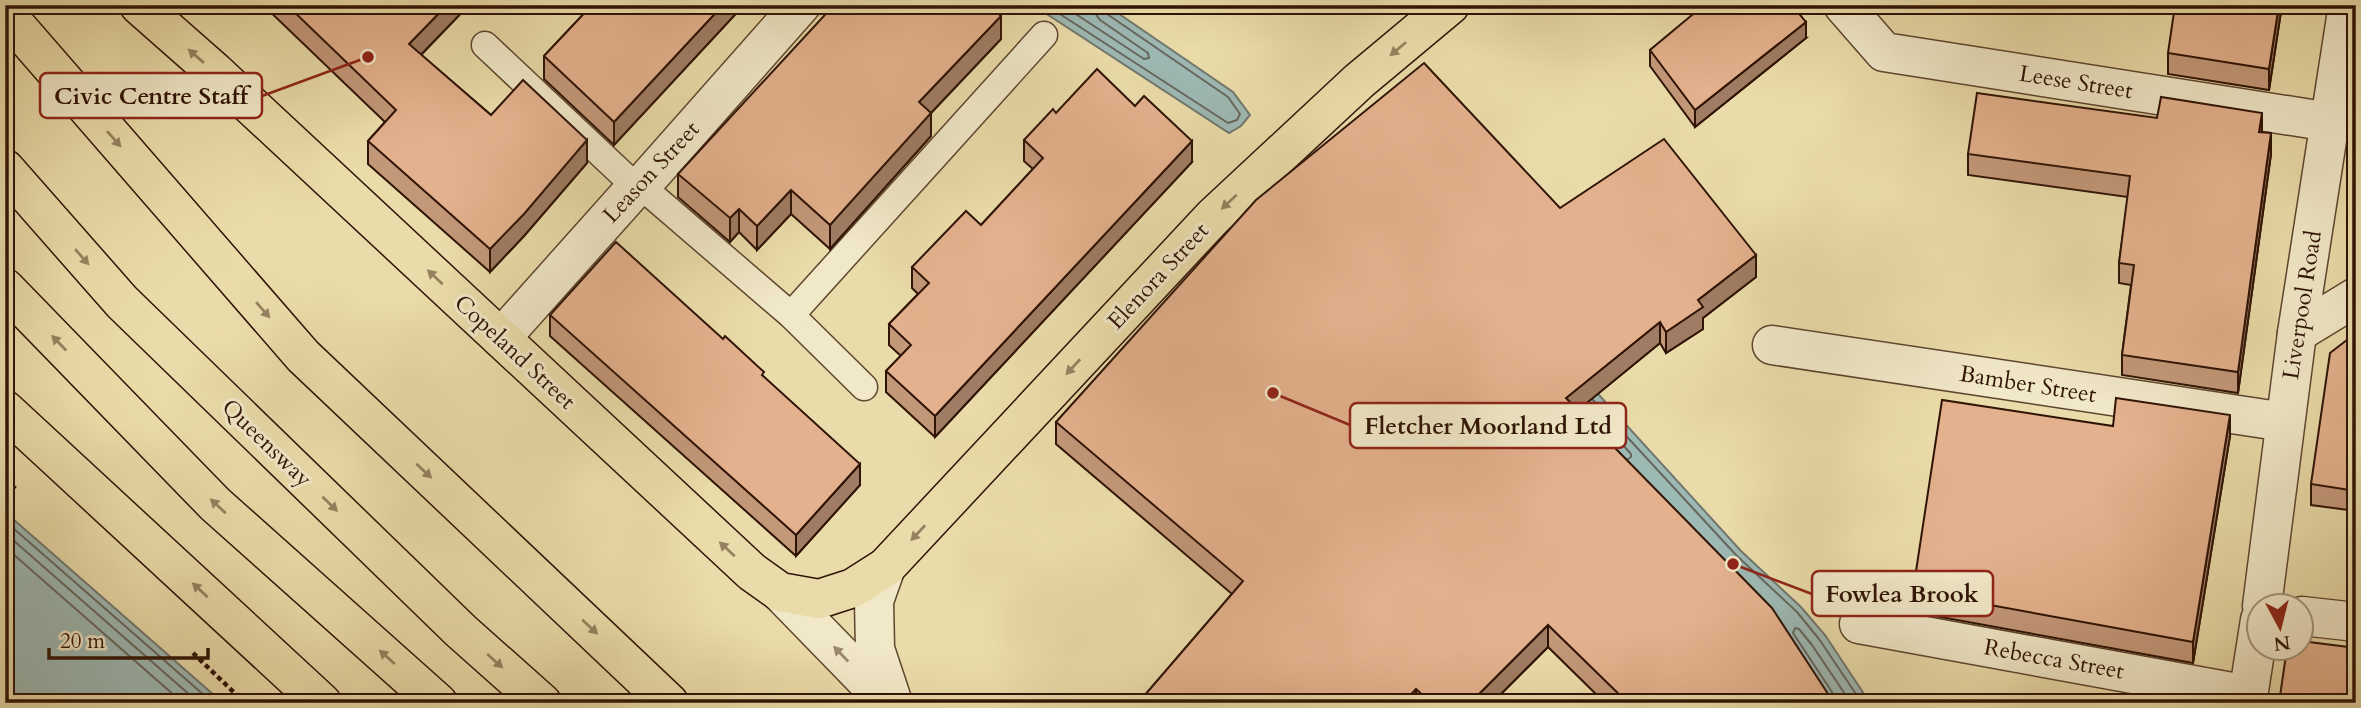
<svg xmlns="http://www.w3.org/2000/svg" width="2361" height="708" viewBox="0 0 2361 708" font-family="Cardo,serif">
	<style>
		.water { fill: #9db9b4; stroke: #71776e; stroke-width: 2 }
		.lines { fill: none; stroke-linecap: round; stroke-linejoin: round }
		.shore { stroke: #66665c; stroke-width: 2 }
		.service-casing { stroke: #5e452e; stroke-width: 29 }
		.minor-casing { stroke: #5e452e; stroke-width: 41 }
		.tertiary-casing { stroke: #5e452e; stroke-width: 41 }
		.primary-casing { stroke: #2f1305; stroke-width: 41 }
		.trunk-casing { stroke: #2f1305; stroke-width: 41 }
		.path { stroke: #2f1305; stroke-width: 4.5; stroke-dasharray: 5 3.5; stroke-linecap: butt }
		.service { stroke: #f1e8c8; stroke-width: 26 }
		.minor { stroke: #f1e8c8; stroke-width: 38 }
		.tertiary { stroke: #f1e8c8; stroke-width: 38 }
		.primary { stroke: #eadcaa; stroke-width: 38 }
		.trunk { stroke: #eadcaa; stroke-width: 38 }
		.wall { fill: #c39879; stroke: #2f1305; stroke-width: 2 }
		.shaded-wall { fill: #9f7c63; stroke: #2f1305; stroke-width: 2 }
		.building { fill: #e3b18d; stroke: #2f1305; stroke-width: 2 }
		.oneway { fill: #968260 }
		.oneway2 { fill: #9a8870 }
		.labels { text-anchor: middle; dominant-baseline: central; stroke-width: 6; stroke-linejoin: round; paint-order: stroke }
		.street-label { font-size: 23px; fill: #2f1305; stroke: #f1e8c8 }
		.leader { fill: none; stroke: #8f2418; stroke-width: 2.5 }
		.callout-dot { fill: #8f2418; stroke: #f1e8c8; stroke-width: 2.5 }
		.callout { fill: #f1e8c8; stroke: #8f2418; stroke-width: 2.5 }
		.callout-label { font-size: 24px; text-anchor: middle; font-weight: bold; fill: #2f1305 }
	</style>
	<rect width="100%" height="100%" fill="#eadcaa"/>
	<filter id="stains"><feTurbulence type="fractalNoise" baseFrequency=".00286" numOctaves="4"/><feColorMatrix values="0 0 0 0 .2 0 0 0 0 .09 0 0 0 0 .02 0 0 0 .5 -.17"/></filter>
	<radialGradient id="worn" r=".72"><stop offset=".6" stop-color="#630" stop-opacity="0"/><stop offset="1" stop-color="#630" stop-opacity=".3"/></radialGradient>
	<g class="water">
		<polygon points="1033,5 1106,5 1233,92 1250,115 1241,126 1229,133"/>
		<polygon points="1438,256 1589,384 1741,551 1801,607 1825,635 1870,703 1820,703"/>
		<polygon points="5,512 223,703 15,703 5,698"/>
	</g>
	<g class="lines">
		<g class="shore">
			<polyline points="1046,5 1228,123 1237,120 1240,114 1228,97 1107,14 1103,5"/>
			<polyline points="1062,5 1144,59 1149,58 1148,53 1100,20 1095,13 1095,5"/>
			<polyline points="1593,400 1736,555 1797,612 1819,639 1862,703"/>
			<polyline points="1587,405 1631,454 1631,457 1628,459"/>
			<polyline points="5,521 213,703"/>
			<polyline points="5,533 199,703"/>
			<polyline points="5,547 183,703"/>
			<polyline points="1834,699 1832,692 1793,633 1795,628 1799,629 1812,645 1851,703"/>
		</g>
		<g class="service-casing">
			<g id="service">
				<polyline points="485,45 636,187"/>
				<polyline points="641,186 791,315 864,387"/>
				<polyline points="791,315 1044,35"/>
			</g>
		</g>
		<g class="minor-casing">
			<g id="minor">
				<polyline points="1843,5 1884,52 2330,122"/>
				<polyline points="2297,333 2356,297"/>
				<polyline points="501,338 636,187 641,186 801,5"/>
				<polyline points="1772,345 2285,422"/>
				<polyline points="2302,616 2356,622"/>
				<polyline points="1859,624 2248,695"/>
			</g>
		</g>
		<g class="tertiary-casing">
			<g id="tertiary">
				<polyline points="886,567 874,601 875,649 892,700"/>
				<polyline points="780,592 888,703"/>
				<polyline points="2262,606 2297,333 2348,5"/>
				<polyline points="2247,703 2260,620"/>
			</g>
		</g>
		<g class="primary-casing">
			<polyline id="primary" points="139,5 215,72 752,572 780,592 819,599 853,588 886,567 1213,217 1359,81 1450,5"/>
		</g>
		<g class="trunk-casing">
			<g id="trunk">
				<polyline points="5,13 303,356 669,703"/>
				<polyline points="5,169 122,302 461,631 542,703"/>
				<polyline points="5,288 215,504 438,703"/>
				<polyline points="5,410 322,703"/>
			</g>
		</g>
		<g class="path">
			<polyline points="5,480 17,490"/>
			<polyline points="193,653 245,703"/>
		</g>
		<use href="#service" class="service"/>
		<use href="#minor" class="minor"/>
		<use href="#tertiary" class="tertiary"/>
		<use href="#primary" class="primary"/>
		<use href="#trunk" class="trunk"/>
	</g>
	<g class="wall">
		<polygon points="263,5 469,5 421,55 491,115 587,163 524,236 490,272 368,164 368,141 385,122"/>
		<polygon points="592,5 744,5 614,145 544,79 544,56"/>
		<polygon points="2282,5 2269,90 2168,74 2168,53"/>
		<polygon points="1806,38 1695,127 1650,66 1650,50"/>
		<polygon points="1001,39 931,113 931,136 830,249 791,214 757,250 739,232 730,242 678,197 678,174"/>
		<polygon points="1056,113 1192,162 935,437 886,392 886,371 901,356 889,345 889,324 918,294 912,288 912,267 981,225 1033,169 1024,161 1024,140"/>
		<polygon points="2262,132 2271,154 2238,393 2122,375 2122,355 2131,285 2119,283 2119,263 2128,197 1968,175 1968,154"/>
		<polygon points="1756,277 1703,318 1703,329 1666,353 1660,343 1578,410 1834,703 1605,703 1548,647 1492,703 1138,703 1232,594 1056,444 1056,422"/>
		<polygon points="550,315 764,377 860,485 796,556 550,336"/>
		<polygon points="2356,333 2356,511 2311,505 2311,484"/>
		<polygon points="2113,426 2230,436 2193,663 1913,612 1913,591"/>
	</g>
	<g class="shaded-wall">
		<polygon points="447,5 469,5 409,67 409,44"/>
		<polygon points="723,5 744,5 614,145 614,122"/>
		<polygon points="2279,5 2282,5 2269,90 2269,69"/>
		<polygon points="1001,16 1001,39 931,113 931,136 830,249 830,225 919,102"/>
		<polygon points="1806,22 1806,38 1695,127 1695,110"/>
		<polygon points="2262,113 2262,134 2259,132"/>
		<polygon points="2271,133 2271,154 2238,393 2238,372"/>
		<polygon points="587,140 587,163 524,236 490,272 490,249"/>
		<polygon points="1192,141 1192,162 935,437 935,416"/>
		<polygon points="791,190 791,214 757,250 757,226"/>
		<polygon points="739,209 739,232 730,242 730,218"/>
		<polygon points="2356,243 2356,264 2350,268 2350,247"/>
		<polygon points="1756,255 1756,277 1703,318 1703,329 1666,353 1666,332 1698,300"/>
		<polygon points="1660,322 1660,343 1566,420 1566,398"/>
		<polygon points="2230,415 2230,436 2193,663 2193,642"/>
		<polygon points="860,464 860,485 796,556 796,535"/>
		<polygon points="1548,625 1548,647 1492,703 1470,703"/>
		<polygon points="1416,689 1416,703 1403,703"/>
	</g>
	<g class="building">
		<polygon points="287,5 447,5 409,44 491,115 523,80 587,140 524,214 490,249 368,141 396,110"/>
		<polygon points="592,5 723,5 614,122 544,56"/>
		<polygon points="834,5 989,5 1001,16 919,102 931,113 830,225 791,190 757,226 739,209 730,218 678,174"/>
		<polygon points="1704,5 1792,5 1806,22 1695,110 1650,50"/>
		<polygon points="2175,5 2279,5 2269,69 2168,53"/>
		<polygon points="1424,63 1560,208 1664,139 1756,255 1698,300 1703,307 1666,332 1660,322 1566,398 1772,608 1834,703 1628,703 1548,625 1470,703 1431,703 1416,689 1403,703 1138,703 1243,581 1056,422 1256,200"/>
		<polygon points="1097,69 1135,106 1144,96 1192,141 935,416 886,371 911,345 889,324 929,283 912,267 966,211 981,225 1043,158 1024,140 1053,109 1056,113"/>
		<polygon points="1977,93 2157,118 2161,97 2262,113 2259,132 2271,133 2238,372 2122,355 2134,265 2119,263 2130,176 1968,154"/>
		<polygon points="2356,212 2356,243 2350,247"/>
		<polygon points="616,242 723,339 725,336 764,372 762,375 860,464 796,535 550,315"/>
		<polygon points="2356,333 2356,491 2311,484 2330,353"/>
		<polygon points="2116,398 2230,415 2193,642 1913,591 1942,400 2113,426"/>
		<polygon points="2301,641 2356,648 2356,703 2279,703 2287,648 2301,648"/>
	</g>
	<defs><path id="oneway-solid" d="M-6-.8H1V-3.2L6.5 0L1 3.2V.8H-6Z" transform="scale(1.75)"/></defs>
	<g class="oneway">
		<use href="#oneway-solid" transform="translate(1398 49) rotate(140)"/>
		<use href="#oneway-solid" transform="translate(196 56) rotate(-139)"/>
		<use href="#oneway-solid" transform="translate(114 139) rotate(49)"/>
		<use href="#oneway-solid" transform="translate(1229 202) rotate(137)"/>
		<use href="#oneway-solid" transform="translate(82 257) rotate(49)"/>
		<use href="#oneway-solid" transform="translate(435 277) rotate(-137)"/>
		<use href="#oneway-solid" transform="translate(263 310) rotate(49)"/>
		<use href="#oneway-solid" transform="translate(59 343) rotate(-134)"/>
		<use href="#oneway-solid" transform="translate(1073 367) rotate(133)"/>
		<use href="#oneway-solid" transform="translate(424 471) rotate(43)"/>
		<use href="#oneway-solid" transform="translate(330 504) rotate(44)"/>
		<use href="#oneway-solid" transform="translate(218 506) rotate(-137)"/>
		<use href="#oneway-solid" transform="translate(918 533) rotate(133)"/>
		<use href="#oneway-solid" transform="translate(727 549) rotate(-137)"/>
		<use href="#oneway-solid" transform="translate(200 590) rotate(-137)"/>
		<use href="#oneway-solid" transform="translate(590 627) rotate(43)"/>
		<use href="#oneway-solid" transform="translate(387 657) rotate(-138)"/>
		<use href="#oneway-solid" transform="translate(495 661) rotate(42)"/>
	</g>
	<use class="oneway2" href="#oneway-solid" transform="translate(841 654) rotate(-134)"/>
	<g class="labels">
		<g class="street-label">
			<text transform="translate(2076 82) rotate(9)">Leese Street</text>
			<text transform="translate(651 172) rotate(-47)">Leason Street</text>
			<text transform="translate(1158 276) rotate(-47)">Elenora Street</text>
			<text transform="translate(2302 305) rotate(-81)">Liverpool Road</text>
			<text transform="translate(515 352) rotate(43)">Copeland Street</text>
			<text transform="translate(2028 384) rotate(9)">Bamber Street</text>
			<text transform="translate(267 443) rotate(44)">Queensway</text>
			<text transform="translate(2054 659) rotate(10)">Rebecca Street</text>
		</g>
	</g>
	<path class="leader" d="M368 57L262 96M1273 393L1350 425M1733 564L1812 594"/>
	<g class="callout-dot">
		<circle cx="368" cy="57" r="7"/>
		<circle cx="1273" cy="393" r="7"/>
		<circle cx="1733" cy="564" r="7"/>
	</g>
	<g class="callout">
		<rect x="40" y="73" width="222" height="45" rx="7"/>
		<rect x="1350" y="403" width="276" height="45" rx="7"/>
		<rect x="1812" y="571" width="181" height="45" rx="7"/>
	</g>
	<g class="callout-label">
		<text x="151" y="104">Civic Centre Staff</text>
		<text x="1488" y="434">Fletcher Moorland Ltd</text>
		<text x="1902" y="602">Fowlea Brook</text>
	</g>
	<rect width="2361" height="708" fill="none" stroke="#eadcaa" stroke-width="28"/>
	<rect x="7" y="7" width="2347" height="694" fill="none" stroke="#2f1305" stroke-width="3.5"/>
	<rect x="14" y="14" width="2333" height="680" fill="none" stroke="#2f1305" stroke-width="2"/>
	<g transform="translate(2280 627) rotate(173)"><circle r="33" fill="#f1e8c8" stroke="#a3937a" stroke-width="2"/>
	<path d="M0-5L12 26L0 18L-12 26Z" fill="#8f2418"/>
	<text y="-10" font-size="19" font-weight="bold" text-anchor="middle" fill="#2f1305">N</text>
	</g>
	<path d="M49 648v10h159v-10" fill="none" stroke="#2f1305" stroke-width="3.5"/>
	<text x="60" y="648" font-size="21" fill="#2f1305" stroke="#f1e8c8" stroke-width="5" paint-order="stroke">20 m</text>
	<rect width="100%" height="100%" filter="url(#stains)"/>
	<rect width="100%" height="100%" fill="url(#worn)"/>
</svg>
